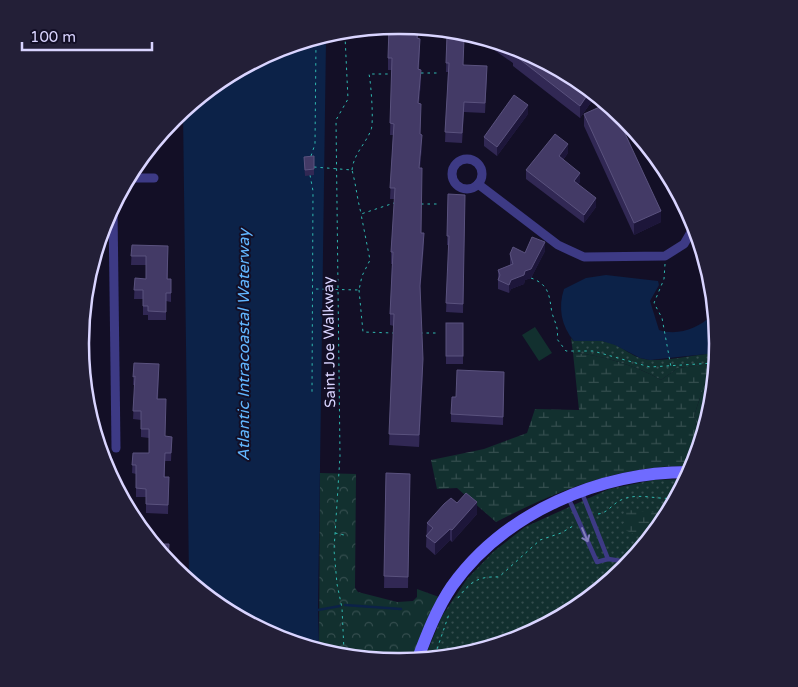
<svg xmlns="http://www.w3.org/2000/svg" width="798" height="687" viewBox="0 0 798 687" font-family="'Varela Round',sans-serif">
	<style>
		.grass { fill: url(#grass-dots) }
		.forest { fill: url(#forest-crowns) }
		.wetland { fill: url(#wetland-marsh) }
		.park { fill: #12302f }
		.water { fill: #0c2248 }
		.lines { fill: none; stroke-linecap: round; stroke-linejoin: round }
		.stream { stroke: #0c2248; stroke-width: 2.5 }
		.path { stroke: #2fb8b0; stroke-width: 1; stroke-dasharray: 2.5 4; stroke-linecap: butt }
		.lane { stroke: #3d3a85; stroke-width: 4.5 }
		.street { stroke: #3d3a85; stroke-width: 9 }
		.secondary { stroke: #6f6bff; stroke-width: 12 }
		.wall { fill: #312854 }
		.shaded-wall { fill: #1d163a }
		.building { fill: #433a66; stroke: #5a527e }
		.oneway { stroke: #837fbc }
		.labels { text-anchor: middle; dominant-baseline: central; stroke-width: 4; stroke-linejoin: round; paint-order: stroke }
		.street-label { font-size: 15px; fill: #d9d4ff; stroke: #130f26 }
		.water-label { font-size: 16px; font-style: italic; fill: #62b6ff; stroke: #130f26 }
		.rim { fill: none; stroke: #d9d4ff; stroke-width: 2.5 }
	</style>
	<defs>
		<pattern id="grass-dots" width="8" height="8" patternUnits="userSpaceOnUse" patternTransform="scale(1.25)"><rect width="8" height="8" fill="#12302f"/><path d="M2 2h.1M6 6h.1" fill="none" stroke="#344d4e" stroke-width="1.8" stroke-linecap="round"/></pattern>
		<pattern id="forest-crowns" width="20" height="18" patternUnits="userSpaceOnUse" patternTransform="scale(1.25)"><rect width="20" height="18" fill="#12302f"/><path d="M2 6a3 3 0 1 1 6 0M12 15a3 3 0 1 1 6 0" fill="none" stroke="#344d4e"/></pattern>
		<pattern id="wetland-marsh" width="20" height="14" patternUnits="userSpaceOnUse" patternTransform="scale(1.25)"><rect width="20" height="14" fill="#12302f"/><path d="M1 5h8M5 5V1M11 12h8M15 12V8" fill="none" stroke="#344d4e"/></pattern>
	</defs>
	<rect width="100%" height="100%" fill="#130f26"/>
	<g class="grass">
		<path d="M571 338 574 341C588 339 602 339 616 345 624 349 631 355 640 358 657 364 696 354 716 353L713 364 678 368 661 380C635 365 602 355 573 353Z"/>
		<polygon points="685,479 624,569 521,638 425,657 442,616 467,579 493,552 525,527 609,489 654,480"/>
	</g>
	<g class="forest">
		<polygon points="711,364 713,364 700,434 694,416"/>
		<polygon points="320,473 356,474 355,588 358,592 397,602 413,601 417,597 417,589 439,597 413,659 399,662 319,646"/>
	</g>
	<g class="wetland">
		<path d="M573 353C602 355 635 365 661 380L678 368 711 364 694 416 700 434 693 466C622 464 558 490 496 522L457 488 437 489 431 460 484 449 527 433 535 409 579 410Z"/>
		<polygon points="628,510 661,513 644,539 625,530 621,516"/>
	</g>
	<polygon class="park" points="535,327 552,353 539,361 522,335"/>
	<g class="water">
		<polygon points="326,40 318,610 319,646 277,638 189,579 183,112 277,49"/>
		<path d="M606 275 658 281 659 285 650 301 659 330C677 336 698 329 712 315L717 344 716 353 650 360 640 358 615 345 602 341H574C561 326 558 307 564 289L586 278Z"/>
	</g>
	<g class="lines">
		<g class="stream">
			<polyline points="345,605 401,609"/>
			<polyline points="318,610 340,606"/>
		</g>
		<g class="path">
			<polyline points="421,73 440,73"/>
			<polyline points="311,156 315,144 316,42"/>
			<path d="M314 167 352 170C356 185 357 198 361 213"/>
			<path d="M352 170C354 153 365 145 371 130 374 123 371 83 369 74H392"/>
			<polyline points="310,175 313,191 312,392"/>
			<polyline points="421,204 440,204"/>
			<polyline points="665,264 664,279 654,303 662,318 671,367"/>
			<path d="M531 278C550 285 549 296 552 313 555 323 559 328 557 339L566 351H593L650 367 714 363"/>
			<polyline points="316,289 359,290 362,276 370,260 361,214 394,203"/>
			<polyline points="359,290 363,332 393,333"/>
			<polyline points="420,333 439,333"/>
			<path d="M598 514C608 513 612 504 621 500 638 492 657 500 672 498"/>
			<polyline points="335,533 344,535"/>
			<path d="M458 598C470 582 478 576 499 577L540 540 561 533 573 526"/>
			<polyline points="344,651 342,608 337,584 334,550 340,456 336,120 348,99 345,36"/>
			<polyline points="435,655 449,614"/>
		</g>
		<g class="lane">
			<polyline points="582,493 608,559"/>
			<polyline points="568,497 597,562 608,559 629,562"/>
		</g>
		<g class="street">
			<circle cx="467" cy="174" r="15"/>
			<polyline points="134,178 154,178"/>
			<polyline points="478,184 558,245 584,257 665,256 684,244 694,227"/>
			<polyline points="113,209 116,448"/>
		</g>
		<path class="secondary" d="M418 658C427 634 437 608 452 586 505 512 600 472 689 472"/>
	</g>
	<g class="wall">
		<polygon points="399,25 418,29 418,39 420,50 419,69 421,81 419,103 421,115 420,134 422,146 420,168 421,233 424,244 420,293 423,371 419,447 389,445 394,326 390,325 390,314 392,264 391,264 391,252 395,199 390,199 393,135 390,135 392,70 388,70 388,58"/>
		<polygon points="447,35 464,65 487,76 485,113 464,112 462,143 445,142 448,72 446,72"/>
		<polygon points="487,42 521,49 594,98 580,118 513,66 513,63 487,45"/>
		<polygon points="528,114 497,156 484,146 484,137"/>
		<polygon points="584,114 661,222 634,235 584,126"/>
		<polygon points="160,139 159,145 156,145"/>
		<polygon points="568,153 563,160 580,182 578,184 596,207 584,223 526,179 526,170"/>
		<polygon points="314,156 314,175 305,176 304,162"/>
		<polygon points="448,194 465,195 463,313 446,312 449,245 447,245"/>
		<polygon points="132,245 168,246 168,279 171,279 171,302 166,301 166,320 148,320 148,315 143,315 143,299 134,299 135,278 146,279 146,265 131,265"/>
		<polygon points="545,251 531,278 525,280 524,284 511,289 509,293 498,289 498,270 510,265 510,254"/>
		<rect x="446" y="323" width="17" height="41"/>
		<polygon points="134,363 159,372 158,399 165,436 172,437 171,461 165,461 165,477 169,477 168,514 146,513 146,497 136,497 136,474 132,473 133,453 149,453 149,438 141,437 141,420 133,419 135,385 133,385"/>
		<polygon points="504,372 503,425 451,422 451,414 456,397"/>
		<polygon points="386,473 410,474 408,588 384,588"/>
		<polygon points="457,503 477,514 452,542 450,540 435,555 426,547 427,523"/>
	</g>
	<g class="shaded-wall">
		<polygon points="421,70 421,81 418,115 418,103"/>
		<polygon points="588,94 594,98 580,118 580,106"/>
		<polygon points="528,105 528,114 497,156 497,147"/>
		<polygon points="422,135 422,146 419,179 419,168"/>
		<polygon points="568,144 568,153 559,165 559,156"/>
		<polygon points="580,173 580,182 574,190 574,181"/>
		<polygon points="596,198 596,207 584,223 584,215"/>
		<polygon points="661,211 661,222 634,235 634,223"/>
		<polygon points="424,233 424,244 420,297 420,286"/>
		<polygon points="545,242 545,251 531,278 525,280 524,284 511,289 509,293 509,285 511,280 525,271"/>
		<polygon points="423,359 423,371 419,447 419,435"/>
		<polygon points="477,502 477,514 452,542 452,530"/>
		<polygon points="450,529 450,540 435,555 435,543"/>
	</g>
	<g class="building">
		<polygon points="399,25 418,29 417,38 420,39 418,69 421,70 418,103 421,104 420,134 422,135 419,168 422,168 421,233 424,233 420,286 423,359 419,435 389,434 394,314 390,314 393,252 391,252 395,188 390,188 394,124 390,123 392,58 388,58 389,27"/>
		<polygon points="447,35 464,38 463,65 487,66 485,103 464,102 462,133 445,132 449,63 446,63"/>
		<polygon points="506,46 521,49 588,94 580,106 513,54 515,52"/>
		<polygon points="514,95 528,105 497,147 484,137"/>
		<polygon points="604,105 615,112 661,211 634,223 584,114"/>
		<polygon points="555,134 568,144 559,156 580,173 574,181 596,198 584,215 526,170"/>
		<polygon points="314,156 314,169 305,170 304,157"/>
		<polygon points="448,194 465,195 463,304 446,303 449,236 447,236"/>
		<polygon points="532,237 545,242 531,269 525,271 524,275 511,280 509,285 498,280 500,275 498,270 513,264 510,254 513,247 525,253"/>
		<polygon points="132,245 168,246 167,279 171,279 171,293 166,293 166,312 148,311 148,306 143,306 143,290 134,290 135,278 146,279 146,256 131,256"/>
		<rect x="446" y="323" width="17" height="33"/>
		<polygon points="134,363 159,364 157,399 166,399 165,436 172,437 171,453 165,453 164,477 169,477 168,505 146,504 146,489 136,488 136,465 132,465 133,453 149,453 149,429 141,429 141,411 133,411 135,376 133,377"/>
		<polygon points="457,370 504,372 503,417 451,414 452,397 456,397"/>
		<polygon points="386,473 410,474 408,577 384,576"/>
		<polygon points="466,493 477,502 452,530 450,529 435,543 426,536 433,528 427,523 444,504 451,498 457,503"/>
		<polygon points="157,544 169,544 168,561"/>
	</g>
	<defs><path id="oneway-shaft" d="M-6 0H5M1.5-3L5.5 0L1.5 3" fill="none" stroke-width="1.6" stroke-linecap="round" stroke-linejoin="round" transform="scale(1.25)"/></defs>
	<use class="oneway" href="#oneway-shaft" transform="translate(585 535) rotate(67)"/>
	<g class="labels">
		<g class="street-label">
			<text transform="translate(329 342) rotate(-91)">Saint Joe Walkway</text>
		</g>
		<g class="water-label">
			<text transform="translate(244 345) rotate(-90)">Atlantic Intracoastal Waterway</text>
		</g>
	</g>
	<path d="M0 0H798V687H0ZM398 34H400A309 309 0 0 1 709 343V344A309 309 0 0 1 400 653H398A309 309 0 0 1 89 344V343A309 309 0 0 1 398 34Z" fill="#231f37" fill-rule="evenodd"/>
	<path class="rim" d="M398 34H400A309 309 0 0 1 709 343V344A309 309 0 0 1 400 653H398A309 309 0 0 1 89 344V343A309 309 0 0 1 398 34Z"/>
	<path d="M22 42v8h130v-8" fill="none" stroke="#d9d4ff" stroke-width="2.5"/>
	<text x="30" y="42" font-size="15" fill="#d9d4ff" stroke="#130f26" stroke-width="4" paint-order="stroke">100 m</text>
</svg>
